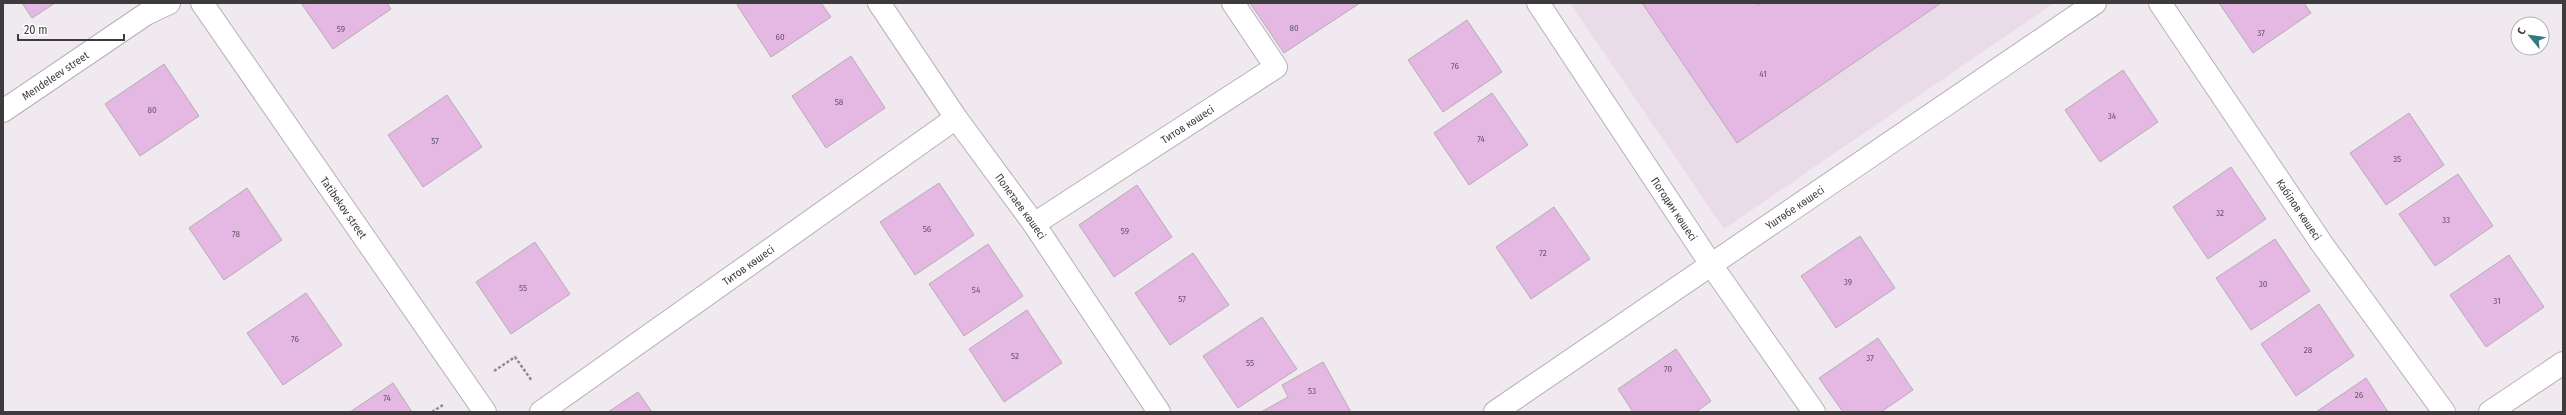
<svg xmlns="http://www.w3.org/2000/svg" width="2566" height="415" viewBox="0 0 2566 415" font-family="'Fira Sans Condensed',sans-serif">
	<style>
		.built { fill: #e9dce8 }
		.building { fill: #e5b7e3; stroke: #b5aeb4 }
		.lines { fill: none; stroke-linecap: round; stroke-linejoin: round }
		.minor-casing { stroke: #b6b0b6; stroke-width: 24 }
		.secondary-casing { stroke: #b6b0b6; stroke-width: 24 }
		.path { stroke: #908b8f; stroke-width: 2.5; stroke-dasharray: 3 2; stroke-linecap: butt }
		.minor { stroke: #fff; stroke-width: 22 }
		.secondary { stroke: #fff; stroke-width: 22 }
		.labels { text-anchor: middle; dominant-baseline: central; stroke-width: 3.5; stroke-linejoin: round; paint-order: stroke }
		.number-label { font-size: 9px; fill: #685a66 }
		.street-label { font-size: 11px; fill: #3e3b3d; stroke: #fff }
	</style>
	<rect width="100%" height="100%" fill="#f1e9f0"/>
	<polygon class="built" points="1570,3 2054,3 1724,229"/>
	<g class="building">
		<polygon points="22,3 55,3 32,18"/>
		<polygon points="301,3 387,3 391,9 333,49"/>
		<polygon points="739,3 821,3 831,17 771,57 737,5"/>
		<polygon points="1250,3 1360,3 1284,53"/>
		<polygon points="1642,3 1757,3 1758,5 1762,3 1941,3 1737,143"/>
		<polygon points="2219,3 2304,3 2311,13 2253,53"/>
		<polygon points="1467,20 1502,72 1443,112 1408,60"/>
		<polygon points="851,56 885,108 826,148 792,96"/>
		<polygon points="164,64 199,116 140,156 105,104"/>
		<polygon points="2123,70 2158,122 2100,162 2065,110"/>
		<polygon points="1492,93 1528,145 1469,185 1434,133"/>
		<polygon points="447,95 482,147 423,187 388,135"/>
		<polygon points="2409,113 2444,165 2386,205 2350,153"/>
		<polygon points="2231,167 2266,219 2208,259 2173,207"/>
		<polygon points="2458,174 2493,226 2435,266 2399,214"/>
		<polygon points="939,183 974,235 915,275 880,222"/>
		<polygon points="1137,185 1172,237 1114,277 1079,225"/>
		<polygon points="247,188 282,240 224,280 189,228"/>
		<polygon points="1554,207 1590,259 1531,299 1496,247"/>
		<polygon points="1860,236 1895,288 1836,328 1801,276"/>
		<polygon points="2275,239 2310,291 2251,330 2216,278"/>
		<polygon points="535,242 570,294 511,334 476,282"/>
		<polygon points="988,244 1023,296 964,336 929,284"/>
		<polygon points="1193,253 1229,305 1170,345 1135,293"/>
		<polygon points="2509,255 2544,307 2486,347 2450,295"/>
		<polygon points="306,293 342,345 283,385 247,333"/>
		<polygon points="2319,304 2354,356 2296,396 2261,344"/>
		<polygon points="1027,310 1062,363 1004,402 969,349"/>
		<polygon points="1262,317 1297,369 1238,408 1203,356"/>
		<polygon points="1878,338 1913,390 1881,412 1843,412 1819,378"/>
		<polygon points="1676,349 1711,401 1696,412 1633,412 1618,389"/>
		<polygon points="1323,362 1351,412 1261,412 1288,397 1282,385"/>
		<polygon points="2366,378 2388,412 2316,412"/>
		<polygon points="393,383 412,412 350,412"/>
		<polygon points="638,392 652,412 608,412"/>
	</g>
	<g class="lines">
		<g class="minor-casing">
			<g id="minor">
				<path id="s1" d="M879 3 956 118 1034 224 1159 412"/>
				<path id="s2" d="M1538 3 1712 266 1814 412"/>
				<path id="s3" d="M2160 3 2322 244 2444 412"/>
				<path id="s4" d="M3 111 146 14 169 3"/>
				<path id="s5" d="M1034 224 1276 67 1233 3"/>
				<path id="s6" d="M541 412 956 118"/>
				<path id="s7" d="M1495 412 2095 3"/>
				<polyline points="2490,412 2563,363"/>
			</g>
		</g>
		<g class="secondary-casing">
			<g id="secondary">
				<path id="s8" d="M202 3 485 412"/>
			</g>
		</g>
		<g class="path">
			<polyline points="494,371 515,357 532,381"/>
			<polyline points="432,412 443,405"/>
		</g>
		<use href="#minor" class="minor"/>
		<use href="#secondary" class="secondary"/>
	</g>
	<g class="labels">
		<g class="number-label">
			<text x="1294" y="28">80</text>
			<text x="341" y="29">59</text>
			<text x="2261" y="33">37</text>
			<text x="780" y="37">60</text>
			<text x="1455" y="66">76</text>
			<text x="1763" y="74">41</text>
			<text x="839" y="102">58</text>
			<text x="152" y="110">80</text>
			<text x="2112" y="116">34</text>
			<text x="1481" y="139">74</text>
			<text x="435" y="141">57</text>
			<text x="2397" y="159">35</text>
			<text x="2220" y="213">32</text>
			<text x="2446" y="220">33</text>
			<text x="927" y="229">56</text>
			<text x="1125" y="231">59</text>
			<text x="236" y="234">78</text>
			<text x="1543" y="253">72</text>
			<text x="1848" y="282">39</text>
			<text x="2263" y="284">30</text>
			<text x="523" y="288">55</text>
			<text x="976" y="290">54</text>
			<text x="1182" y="299">57</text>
			<text x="2497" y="301">31</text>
			<text x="295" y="339">76</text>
			<text x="2308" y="350">28</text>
			<text x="1015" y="356">52</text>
			<text x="1870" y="358">37</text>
			<text x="1250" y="363">55</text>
			<text x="1668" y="369">70</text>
			<text x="1312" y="391">53</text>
			<text x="2359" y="395">26</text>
			<text x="387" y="398">74</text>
		</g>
		<g class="street-label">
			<text stroke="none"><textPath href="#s4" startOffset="63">Mendeleev street</textPath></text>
			<text stroke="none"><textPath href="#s5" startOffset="183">Титов көшесі</textPath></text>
			<text stroke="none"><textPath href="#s8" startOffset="249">Tatibekov street</textPath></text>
			<text stroke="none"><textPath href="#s1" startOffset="248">Полетаев көшесі</textPath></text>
			<text stroke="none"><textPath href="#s7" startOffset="363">Үштөбе көшесі</textPath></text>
			<text stroke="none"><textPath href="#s2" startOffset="247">Погодин көшесі</textPath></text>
			<text stroke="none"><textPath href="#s3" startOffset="249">Кабілов көшесі</textPath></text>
			<text stroke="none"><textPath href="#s6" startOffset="254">Титов көшесі</textPath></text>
		</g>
	</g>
	<rect width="2566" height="415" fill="none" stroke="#3e3b3d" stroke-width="8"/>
	<g transform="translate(2530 36) rotate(299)"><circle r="19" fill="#ffffff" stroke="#b2b1b1"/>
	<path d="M0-3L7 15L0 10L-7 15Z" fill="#337a84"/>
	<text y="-6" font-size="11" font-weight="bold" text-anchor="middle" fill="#3e3b3d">С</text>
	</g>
	<path d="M18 34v6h106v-6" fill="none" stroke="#3e3b3d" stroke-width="2"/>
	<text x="24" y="34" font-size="12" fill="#3e3b3d" stroke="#ffffff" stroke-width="3" paint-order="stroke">20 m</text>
</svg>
